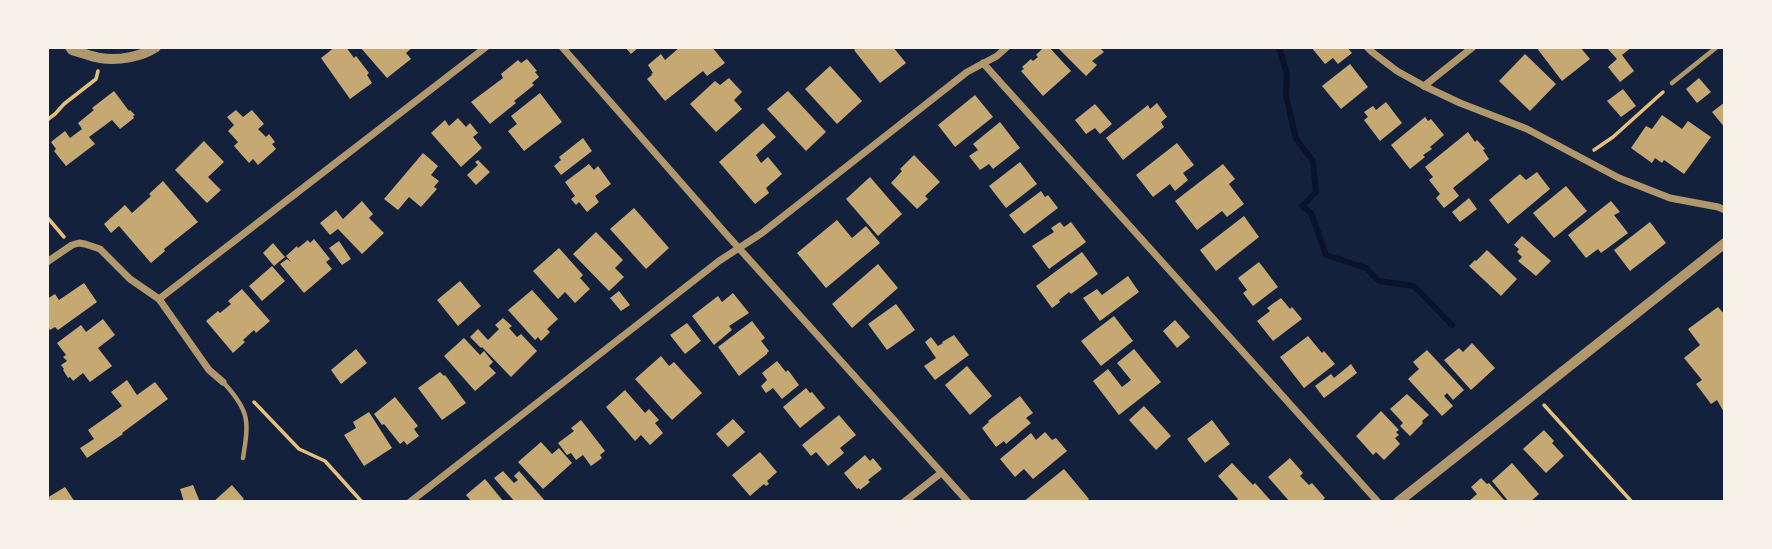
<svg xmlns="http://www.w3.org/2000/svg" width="1772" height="549" viewBox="0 0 1772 549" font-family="Barlow,sans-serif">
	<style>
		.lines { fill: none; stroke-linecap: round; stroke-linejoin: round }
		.stream { stroke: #0b132b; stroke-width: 6 }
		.building { fill: #c6a872 }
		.path { stroke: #e5c07b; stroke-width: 3.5 }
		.service { stroke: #b1986c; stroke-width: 4.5 }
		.minor { stroke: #b1986c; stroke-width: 7 }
		.tertiary { stroke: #b1986c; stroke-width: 10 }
	</style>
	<rect width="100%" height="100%" fill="#14213d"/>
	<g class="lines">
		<polyline class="stream" points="1279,47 1287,75 1286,96 1296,139 1313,161 1316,192 1302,206 1311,213 1326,255 1366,268 1379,281 1414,286 1452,325"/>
	</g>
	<g class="building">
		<polygon points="335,47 346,47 354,58 356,56 369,73 367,75 372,83 350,99 321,58"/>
		<polygon points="360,47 413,47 406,53 411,59 387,78"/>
		<polygon points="625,47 639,47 631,54"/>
		<polygon points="680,47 701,47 703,49 706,47 712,47 725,63 707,76 703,71 665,101 647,79 652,75 651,74 653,73 648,65 661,54 665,60"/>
		<polygon points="858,47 893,47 906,63 880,83 854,50"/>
		<polygon points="1044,47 1047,49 1049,47 1071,71 1043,96 1021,71 1024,69 1022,67 1031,59 1033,61 1038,57 1036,55"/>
		<polygon points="1057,47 1099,47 1104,52 1092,61 1097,65 1086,76"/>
		<polygon points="1311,47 1347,47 1352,53 1338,64 1333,58 1325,64"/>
		<polygon points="1536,47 1580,47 1590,59 1562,81"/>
		<polygon points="1606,47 1632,47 1622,55 1634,71 1620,82 1608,67 1617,59"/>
		<polygon points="1525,54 1556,84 1530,111 1499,81"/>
		<polygon points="527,59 537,71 535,72 539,77 532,83 534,85 514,101 516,103 490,124 471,102 503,78 501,74 518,60 521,63"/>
		<polygon points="1350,64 1368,87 1341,109 1322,86"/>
		<polygon points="830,66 862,101 837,124 805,89"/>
		<polygon points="729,78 742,92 734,100 742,109 716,132 690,104 715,81 720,85"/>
		<polygon points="1699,78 1711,92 1697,103 1686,89"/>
		<polygon points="1623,89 1636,106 1621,117 1607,101"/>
		<polygon points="114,91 129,111 130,110 135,115 133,116 134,118 120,129 112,120 89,137 95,144 66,166 54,151 56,149 51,142 65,131 70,138 82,129 78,123 94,110 92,108"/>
		<polygon points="788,91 826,132 806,151 767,109"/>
		<polygon points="540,93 562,122 524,151 508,131 517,124 511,116"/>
		<polygon points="975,95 993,117 955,147 938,125"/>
		<polygon points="1386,102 1402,123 1380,141 1364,120 1368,117 1364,112 1373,106 1376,110"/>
		<polygon points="1725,102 1725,128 1712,112"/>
		<polygon points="1157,103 1167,117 1161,122 1164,127 1123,160 1106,138 1148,105 1150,109"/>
		<polygon points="1095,104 1112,124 1100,134 1095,128 1086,134 1075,120"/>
		<polygon points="236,110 243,117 252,110 264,124 258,129 266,137 269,134 275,142 272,144 276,149 258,165 253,159 249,163 234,146 238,142 228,131 234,125 227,117"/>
		<polygon points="1662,115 1682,129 1688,121 1711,137 1684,174 1664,160 1662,163 1655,158 1652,163 1631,148 1646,126 1652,129"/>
		<polygon points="1425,117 1428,121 1431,119 1444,135 1430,147 1432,149 1423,155 1425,157 1410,169 1391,145"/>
		<polygon points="458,118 466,127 470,123 478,133 473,137 482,148 461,167 431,133 445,120 449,126"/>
		<polygon points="1000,122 1020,148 993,169 989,164 980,170 969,156 978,150 973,144"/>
		<polygon points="763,123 776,137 756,155 761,163 768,157 782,174 766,188 769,193 755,204 719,162"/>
		<polygon points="1468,132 1475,142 1477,140 1485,149 1483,150 1489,159 1453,188 1459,196 1444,208 1436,198 1440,194 1429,180 1433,177 1425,167"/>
		<polygon points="583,138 592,151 561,175 554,166 561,160 559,157"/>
		<polygon points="204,141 224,162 208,177 221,190 207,203 175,170"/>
		<polygon points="1177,143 1194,165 1183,173 1188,180 1175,191 1170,184 1153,197 1136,175"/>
		<polygon points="423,153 438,166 431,175 439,181 434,187 437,189 421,207 409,197 398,210 384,199"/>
		<polygon points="914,155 940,182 925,196 928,199 917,209 891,183 902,171 900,169"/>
		<polygon points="478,160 490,172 476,185 467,175 478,165 475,162"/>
		<polygon points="1020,162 1037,184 1006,208 989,186"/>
		<polygon points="589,164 594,170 598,166 611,184 595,196 599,202 587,212 579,202 576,205 571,199 575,196 565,182"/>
		<polygon points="1223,164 1235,179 1229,184 1244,204 1227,217 1222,211 1197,230 1175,201"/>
		<polygon points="1537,172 1550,189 1508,224 1489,200 1520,174 1526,180"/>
		<polygon points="870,177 902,214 878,236 846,199"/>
		<polygon points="163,181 198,222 164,249 165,251 151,263 119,226 111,233 104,224 125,205 132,213 151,196 149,194"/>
		<polygon points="1566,186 1587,211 1554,238 1533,213"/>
		<polygon points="1041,191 1045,197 1048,195 1058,208 1024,234 1009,215"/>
		<polygon points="1469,198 1477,209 1460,222 1452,212"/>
		<polygon points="362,201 373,214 369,218 384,233 362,254 338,229 330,235 320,223 336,210 343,219"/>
		<polygon points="1611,201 1620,212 1614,215 1628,233 1601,253 1598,249 1586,258 1568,235"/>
		<polygon points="634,208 669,248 646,269 610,229"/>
		<polygon points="1244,216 1259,237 1216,271 1200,250"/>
		<polygon points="837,220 852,238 866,226 880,243 826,288 797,253"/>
		<polygon points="1060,222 1064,227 1071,222 1086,242 1049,269 1032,246 1054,232 1051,228"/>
		<polygon points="1650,222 1666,243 1630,271 1614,250"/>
		<polygon points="596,232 623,260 615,268 624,277 609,291 573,254"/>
		<polygon points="1522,236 1551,261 1536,276 1518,261 1522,257 1517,252 1519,249 1514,245"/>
		<polygon points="314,239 330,259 326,262 332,269 304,293 280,264 287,259 291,262 286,256 297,246 298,248 308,240 310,243"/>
		<polygon points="339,241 351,259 342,265 329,248"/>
		<polygon points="273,243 285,257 274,266 263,253"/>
		<polygon points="559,248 583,275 580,278 590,289 575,303 565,292 558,299 533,271"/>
		<polygon points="1487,250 1517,279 1501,296 1469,266 1475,260 1476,261"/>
		<polygon points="1082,252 1098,274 1071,294 1069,292 1059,300 1060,302 1052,308 1036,286"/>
		<polygon points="1259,262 1278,287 1253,306 1243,293 1247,290 1238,278"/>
		<polygon points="878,264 898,288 852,328 832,304"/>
		<polygon points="272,266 285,281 262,301 249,286"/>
		<polygon points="1128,276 1139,292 1100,321 1083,298 1097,289 1102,295"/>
		<polygon points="460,281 481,306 458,326 437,300"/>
		<polygon points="84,283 97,302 58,330 55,327 50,330 47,325 47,299 55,294 59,300"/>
		<polygon points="242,289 270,321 256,333 254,330 243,340 245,342 233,353 206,321 218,311 220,313 231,304 228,301"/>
		<polygon points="532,290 558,319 547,329 550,332 541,341 538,337 535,340 508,310"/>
		<polygon points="619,291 630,305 621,311 610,298"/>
		<polygon points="733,293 749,313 729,326 732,330 714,345 692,316 718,296 722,302"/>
		<polygon points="1281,298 1290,309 1292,307 1302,319 1273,341 1257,321 1270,311 1267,308"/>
		<polygon points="896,304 915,330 887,350 868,324"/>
		<polygon points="1718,307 1725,315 1725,414 1717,400 1711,404 1696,384 1702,380 1684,358 1700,345 1688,329"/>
		<polygon points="1114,316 1133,341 1101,366 1081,341"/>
		<polygon points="503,318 512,326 509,328 517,337 521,334 537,351 511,377 482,347 481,348 470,337 478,329 488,340 499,329 495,325"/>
		<polygon points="103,319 115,335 98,348 112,366 90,382 83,373 73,381 70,377 68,378 63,370 64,369 61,365 67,361 63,357 66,355 57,343 81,325 86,332"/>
		<polygon points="1175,320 1190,337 1177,348 1163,331"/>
		<polygon points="752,321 765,338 761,341 769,351 767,353 767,354 739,376 718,347"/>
		<polygon points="687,323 701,341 685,354 670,335"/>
		<polygon points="954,335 969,355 935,380 924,366 936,358 925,342 931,337 938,346 943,343 942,342"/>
		<polygon points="1308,336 1322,353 1324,351 1335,364 1304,388 1280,357"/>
		<polygon points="464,338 480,355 484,351 493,362 489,366 496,373 475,391 444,356"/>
		<polygon points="1472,343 1495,368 1471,390 1444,360 1459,348 1463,352"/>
		<polygon points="356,349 367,363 341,384 331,370"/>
		<polygon points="1134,349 1161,382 1119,415 1093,381 1108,369 1122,387 1131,380 1117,363"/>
		<polygon points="1427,350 1464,390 1453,400 1447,393 1444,396 1453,406 1442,416 1408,379 1419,369 1413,362"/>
		<polygon points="661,356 669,366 674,362 702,393 672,420 635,379"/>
		<polygon points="777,361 786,372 788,370 799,385 782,399 773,388 766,393 761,386 767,380 762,373"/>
		<polygon points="1351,364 1357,373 1324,398 1315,386 1331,374 1334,378"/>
		<polygon points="967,366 992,396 970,415 945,385"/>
		<polygon points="440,372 444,376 445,375 466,403 442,420 418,388"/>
		<polygon points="127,380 137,395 155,382 168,399 122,433 123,434 87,458 80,448 94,439 88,430 122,406 111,392"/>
		<polygon points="806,388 810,393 812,392 825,408 800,428 783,407"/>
		<polygon points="625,390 645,413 649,409 659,420 655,423 663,433 650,445 641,435 635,441 606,407"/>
		<polygon points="1407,394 1429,415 1422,421 1423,423 1410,436 1400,426 1403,423 1390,409"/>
		<polygon points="1020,396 1033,413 1026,418 1031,423 1006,444 1004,441 996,447 982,428 989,422 988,421"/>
		<polygon points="395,397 418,426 414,429 419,436 407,445 404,441 400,444 384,424 382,425 374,414"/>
		<polygon points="1144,406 1171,436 1156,450 1129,420"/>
		<polygon points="1381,411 1399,430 1396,432 1399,435 1395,438 1400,444 1384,460 1376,452 1373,455 1356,436"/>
		<polygon points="369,412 392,448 364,466 344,435 356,428 353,422"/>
		<polygon points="839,415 856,435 840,448 844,453 828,466 816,452 811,456 802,445"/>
		<polygon points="733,419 745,432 728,447 716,434"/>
		<polygon points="581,420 605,451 600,455 602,458 591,466 583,455 576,460 571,453 567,455 558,443 574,431 571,428"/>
		<polygon points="1212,420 1230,444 1205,463 1187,439"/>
		<polygon points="1544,430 1554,441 1552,443 1564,456 1546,473 1523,449"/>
		<polygon points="1045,432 1052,440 1056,438 1067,451 1033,479 1024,469 1015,477 1000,459 1031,433 1036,440"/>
		<polygon points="541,442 552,454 559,448 572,463 543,489 518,462"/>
		<polygon points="760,452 777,472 767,481 769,484 766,486 764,484 750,496 732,475"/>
		<polygon points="865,455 870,461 873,458 882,469 868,480 870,482 860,490 859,488 857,489 844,473"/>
		<polygon points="1290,458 1303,473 1300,476 1309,485 1312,483 1325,498 1321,502 1290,502 1268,477"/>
		<polygon points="1232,463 1253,485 1255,483 1272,502 1235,502 1238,499 1218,476"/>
		<polygon points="1512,463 1539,494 1530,502 1509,502 1492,481"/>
		<polygon points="1064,469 1089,499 1085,502 1023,502"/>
		<polygon points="503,471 514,483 518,480 514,476 519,471 546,502 515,502 494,478"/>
		<polygon points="1481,478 1487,484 1489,483 1506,502 1468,502 1477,494 1471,487"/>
		<polygon points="485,479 504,502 472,502 466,495"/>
		<polygon points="193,485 200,502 184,502 180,489"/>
		<polygon points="232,485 244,499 240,502 213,502"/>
		<polygon points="65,487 75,502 47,502 47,498"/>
	</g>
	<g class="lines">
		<g class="path">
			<polyline points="47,120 55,114 64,104 96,79 98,71"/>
			<polyline points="1594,150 1613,137 1663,92"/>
			<polyline points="47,217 64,237"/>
			<polyline points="254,402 299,449 325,461 362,502"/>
			<polyline points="1544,405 1632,502"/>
		</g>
		<g class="service">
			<polyline points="1672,83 1717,47"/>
			<path d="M223 382C250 411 249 421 243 458"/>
		</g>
		<g class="minor">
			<polyline points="562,47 727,235 968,502"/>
			<polyline points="1367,47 1372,52 1397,71 1424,86 1460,103 1527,129 1619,178 1670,198 1718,207 1725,210"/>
			<polyline points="983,63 1378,502"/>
			<polyline points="1424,86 1473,47"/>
			<polyline points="47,262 72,245 79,243 85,244 100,249 130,279 159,299 209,370 223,382"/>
			<polyline points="159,299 486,47"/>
			<polyline points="410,502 719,261 762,233 967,72 997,56 1007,47"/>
			<polyline points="904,502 941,473"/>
		</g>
		<g class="tertiary">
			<path d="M70 47 72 50C81 52 91 57 100 58 118 61 141 57 156 47"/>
			<polyline points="1398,502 1725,243"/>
		</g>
	</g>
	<rect width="1772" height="549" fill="none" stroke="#f6f1e7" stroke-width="98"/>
</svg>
